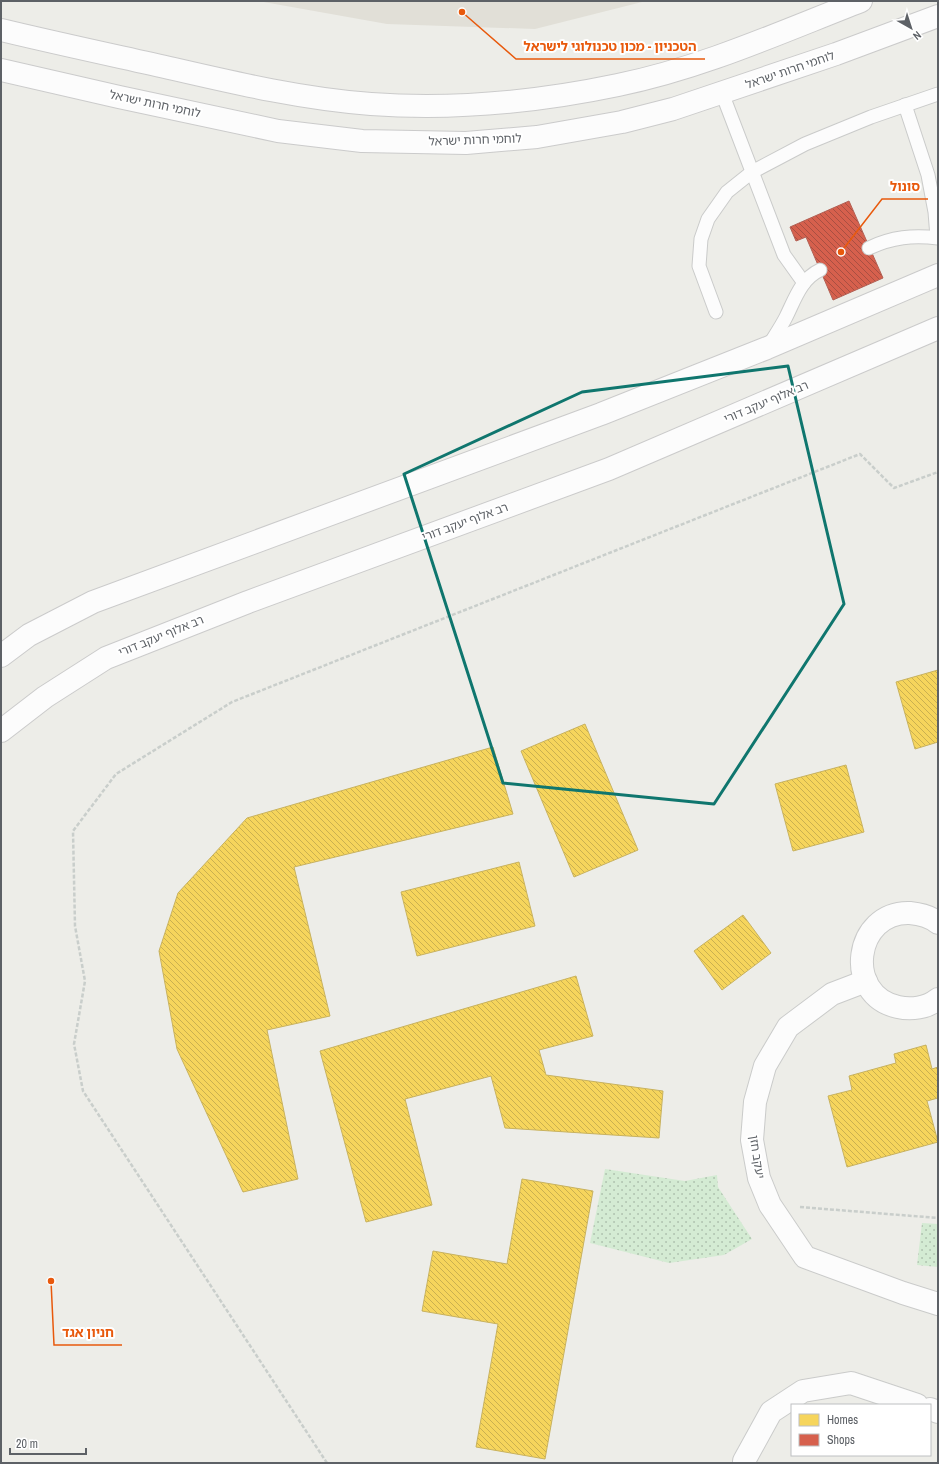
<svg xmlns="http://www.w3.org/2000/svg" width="939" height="1464" viewBox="0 0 939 1464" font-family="'Archivo Narrow','Noto Sans Hebrew',sans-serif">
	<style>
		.education { fill: #e1dfd7 }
		.park { fill: url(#park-dots) }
		.homes { fill: url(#homes-back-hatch); stroke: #c8b25f }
		.shops { fill: url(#shops-back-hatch); stroke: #b26054 }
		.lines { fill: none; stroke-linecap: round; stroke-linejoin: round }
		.lane-casing { stroke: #cacbca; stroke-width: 15 }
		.street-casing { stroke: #cacbca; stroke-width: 24 }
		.secondary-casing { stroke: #cbcbcb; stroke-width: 24 }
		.path { stroke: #c9cecb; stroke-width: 2.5; stroke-dasharray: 4 2; stroke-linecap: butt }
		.lane { stroke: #fcfcfc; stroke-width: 13 }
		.street { stroke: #fcfcfc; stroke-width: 22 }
		.secondary { stroke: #fcfcfc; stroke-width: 22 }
		.marked { fill: none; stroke: #0f766e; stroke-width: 3; stroke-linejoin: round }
		.labels { text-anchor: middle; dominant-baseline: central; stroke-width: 4; stroke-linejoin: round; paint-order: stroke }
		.street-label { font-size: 12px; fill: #5d6166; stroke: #fff }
		.leader { fill: none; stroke: #e8590c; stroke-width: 1.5 }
		.callout-dot { fill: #e8590c; stroke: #fff; stroke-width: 1.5 }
		.callout-label { font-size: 13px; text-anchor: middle; font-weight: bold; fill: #e8590c; stroke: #fff; stroke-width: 4; stroke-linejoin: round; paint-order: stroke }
	</style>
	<defs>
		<pattern id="park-dots" width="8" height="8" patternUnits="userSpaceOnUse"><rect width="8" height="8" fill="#d4ebd3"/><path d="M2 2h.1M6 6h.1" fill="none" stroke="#afc2af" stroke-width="1.8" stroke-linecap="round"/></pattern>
		<pattern id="homes-back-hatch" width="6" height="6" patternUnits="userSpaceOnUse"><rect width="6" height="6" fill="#f6d55c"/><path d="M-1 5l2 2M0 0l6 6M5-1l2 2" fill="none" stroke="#cab050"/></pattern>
		<pattern id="shops-back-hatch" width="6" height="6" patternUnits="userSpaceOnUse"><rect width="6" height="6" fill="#d6604d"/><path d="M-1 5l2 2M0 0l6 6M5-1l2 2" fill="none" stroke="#a84f42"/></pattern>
	</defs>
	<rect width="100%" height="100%" fill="#edede8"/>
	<polygon class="education" points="258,1 646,1 535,29 387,24"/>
	<g class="park">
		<polygon points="605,1169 685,1181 717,1175 718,1187 752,1239 724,1255 669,1263 590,1243"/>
		<polygon points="922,1223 938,1224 938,1267 917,1265"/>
	</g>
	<g class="homes">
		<polygon points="938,670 938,742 915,749 896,682"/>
		<polygon points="585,724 638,850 574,877 521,751"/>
		<polygon points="493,747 513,814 294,867 330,1016 267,1030 298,1179 243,1192 177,1049 159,951 178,893 247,818"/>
		<polygon points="846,765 864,832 793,851 775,784"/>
		<polygon points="519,862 535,926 417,956 401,892"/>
		<polygon points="743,915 771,953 722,990 694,951"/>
		<polygon points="576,976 593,1036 539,1050 546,1075 663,1091 659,1138 505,1128 491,1076 405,1099 432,1205 366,1222 320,1051"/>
		<polygon points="926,1045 932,1069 938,1067 938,1098 927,1101 938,1142 847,1167 828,1096 852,1090 849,1076 896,1063 894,1054"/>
		<polygon points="522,1179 593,1191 545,1459 476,1447 498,1324 422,1311 433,1251 507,1264"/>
	</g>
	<polygon class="shops" points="849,201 883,278 833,300 806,237 796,241 790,227"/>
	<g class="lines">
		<g class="lane-casing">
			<g id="lane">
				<polyline points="722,93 784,255 804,283"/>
				<polyline points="905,105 928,175 935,212 937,237"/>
				<path d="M869 248C892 237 913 235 938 238"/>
				<polyline points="716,312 699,266 701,239 708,219 727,192 752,172 805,144 871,117 938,94"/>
				<path d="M768 347C774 337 781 327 786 317 795 299 801 279 820 270"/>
			</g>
		</g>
		<g class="street-casing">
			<g id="street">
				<path d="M938 923C930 916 920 914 910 913 854 911 843 995 898 1007 911 1010 927 1008 938 999"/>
				<polyline points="866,981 832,994 788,1027 765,1066 755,1102 752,1140 759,1178 770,1205 805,1257 903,1293 938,1304"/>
				<polyline points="930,1409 938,1412"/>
				<polyline points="744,1463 744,1461 771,1412 803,1391 851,1383 917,1405"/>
			</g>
		</g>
		<g class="secondary-casing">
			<g id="secondary">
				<path d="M1 30C59 44 116 56 174 69 239 84 304 99 371 104 453 110 537 102 618 85 702 68 781 32 861 1"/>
				<polyline points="1,70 119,97 278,131 362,141 466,143 537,137 622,122 673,109 836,54 938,16"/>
				<polyline points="1,656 29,635 93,602 601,414 767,348 938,275"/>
				<polyline points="1,731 45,697 106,658 248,602 609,469 938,328"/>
			</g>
		</g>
		<g class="path">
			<polyline points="800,1207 938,1218"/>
			<polyline points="327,1463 83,1091 74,1044 85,981 75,926 73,831 116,774 232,702 860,454 894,488 938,472"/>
		</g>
		<use href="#lane" class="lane"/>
		<use href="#street" class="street"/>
		<use href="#secondary" class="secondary"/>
	</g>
	<path class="marked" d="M788 366 844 604 714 804 503 783 404 474 582 392Z"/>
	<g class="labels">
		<g class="street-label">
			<text transform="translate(790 70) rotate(-19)">לוחמי חרות ישראל</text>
			<text transform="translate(155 104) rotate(12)">לוחמי חרות ישראל</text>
			<text transform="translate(475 140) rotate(-2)">לוחמי חרות ישראל</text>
			<text transform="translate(766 402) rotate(-23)">רב אלוף יעקב דורי</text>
			<text transform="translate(465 522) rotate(-20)">רב אלוף יעקב דורי</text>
			<text transform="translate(161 636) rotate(-22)">רב אלוף יעקב דורי</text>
			<text transform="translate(757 1157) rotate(81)">יעקב חזן</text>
		</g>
	</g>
	<path class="leader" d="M462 12L516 59H705M841 252L882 199H928M51 1281L54 1345H122"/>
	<g class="callout-dot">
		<circle cx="462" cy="12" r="4"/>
		<circle cx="841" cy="252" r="4"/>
		<circle cx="51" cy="1281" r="4"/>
	</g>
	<g class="callout-label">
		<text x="610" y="51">הטכניון - מכון טכנולוגי לישראל</text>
		<text x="905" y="191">סונול</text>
		<text x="88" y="1337">חניון אגד</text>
	</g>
	<rect width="939" height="1464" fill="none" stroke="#5d6166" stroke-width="4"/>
	<rect x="791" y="1404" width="140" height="52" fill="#ffffff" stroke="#bec0c2"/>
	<rect x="799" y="1414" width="20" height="12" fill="#f6d55c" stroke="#bec0c2"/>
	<text x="827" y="1424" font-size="12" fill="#5d6166">Homes</text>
	<rect x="799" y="1434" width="20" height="12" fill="#d6604d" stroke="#bec0c2"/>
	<text x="827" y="1444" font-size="12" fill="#5d6166">Shops</text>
	<g transform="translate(911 28) rotate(141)" stroke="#ffffff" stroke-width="3" paint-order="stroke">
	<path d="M0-3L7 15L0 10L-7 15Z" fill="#5d6166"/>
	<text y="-6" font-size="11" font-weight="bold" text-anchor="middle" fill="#5d6166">N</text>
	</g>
	<path d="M10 1448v6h76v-6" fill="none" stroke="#5d6166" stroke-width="2"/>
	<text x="16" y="1448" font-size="12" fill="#5d6166" stroke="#ffffff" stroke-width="3" paint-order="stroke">20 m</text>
</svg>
